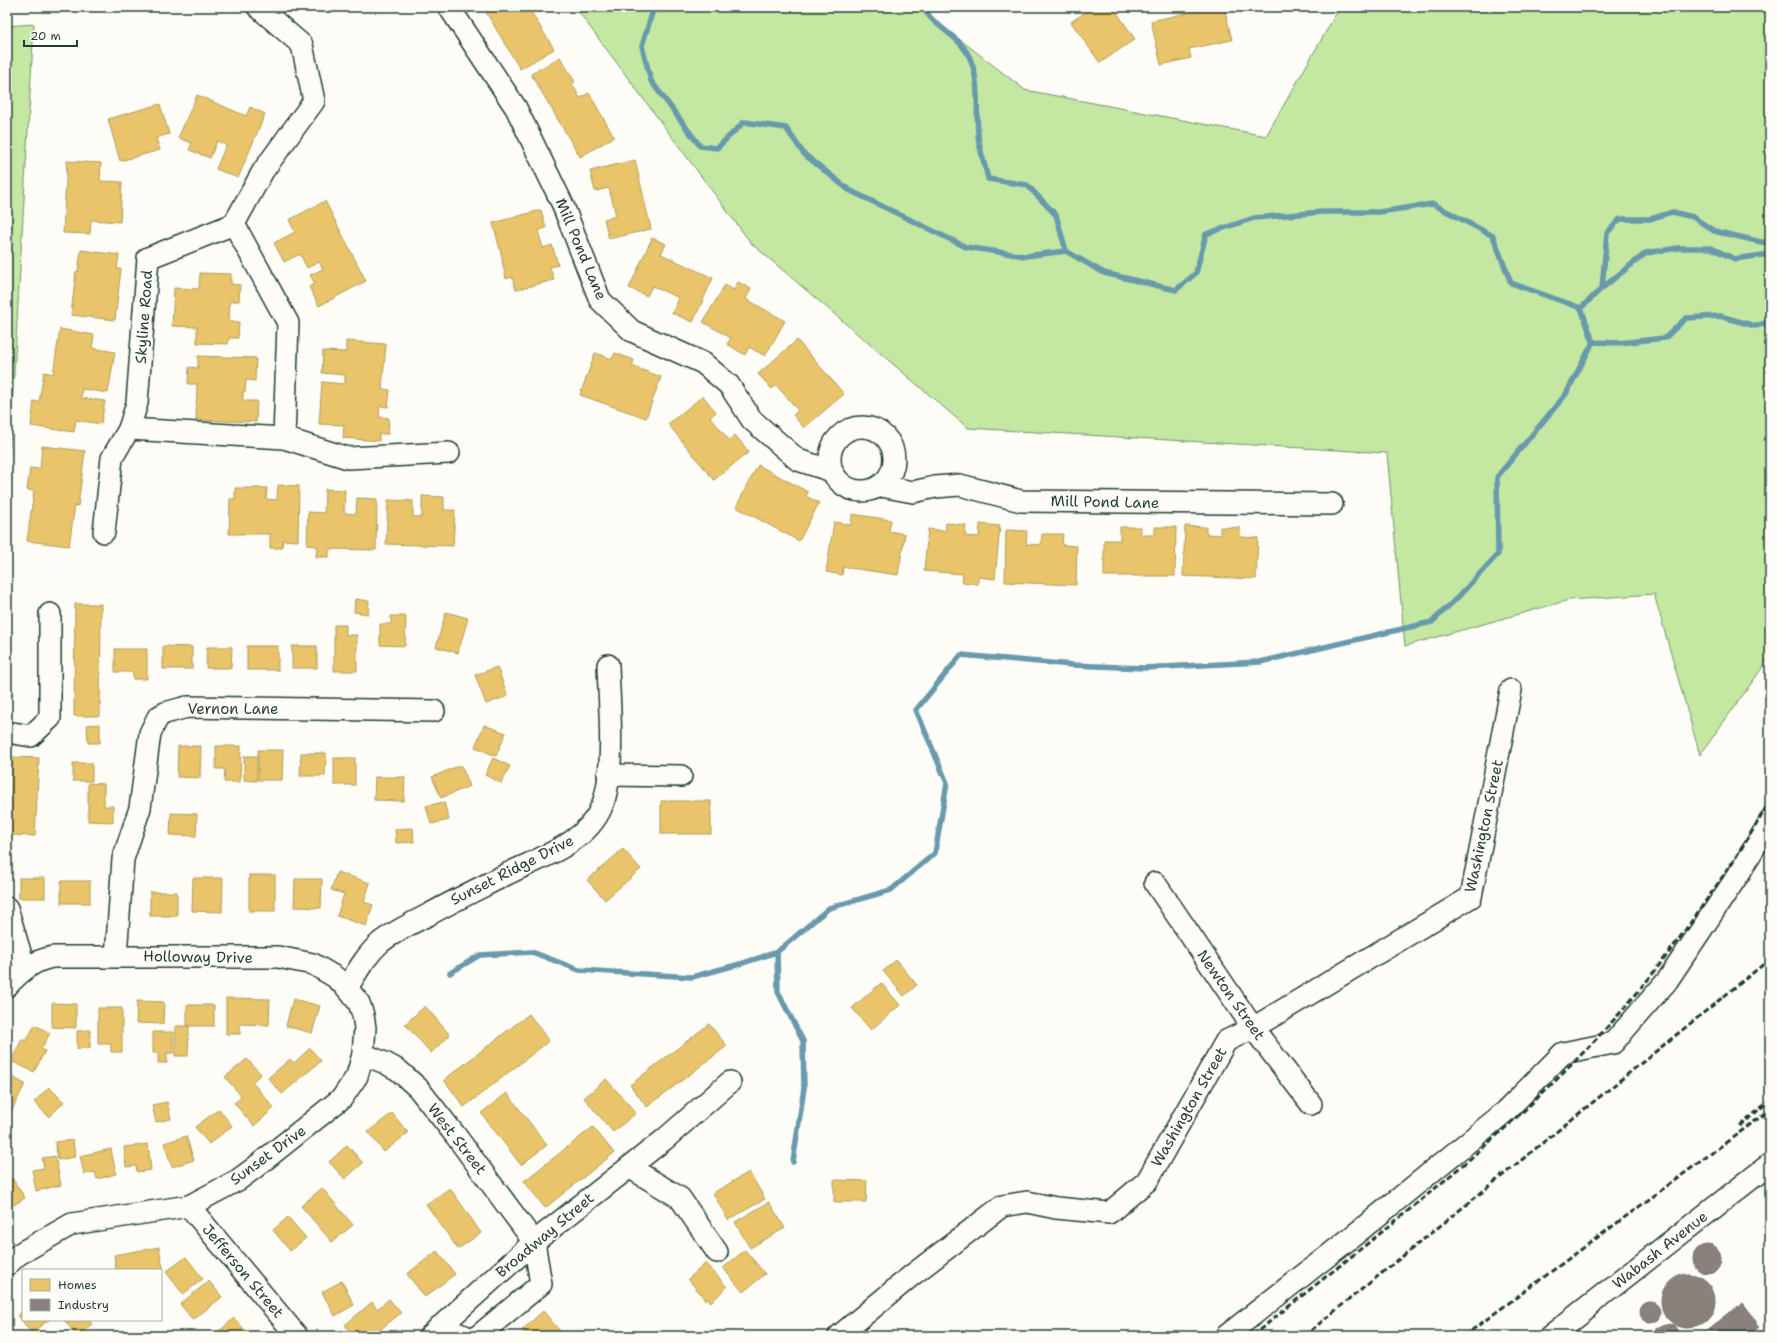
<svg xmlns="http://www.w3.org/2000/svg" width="1777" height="1343" viewBox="0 0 1777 1343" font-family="'Shantell Sans',sans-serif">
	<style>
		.green { fill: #c4e8a2; stroke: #72926b }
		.homes { fill: #e9c46a; stroke: #ac9c5a }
		.industry { fill: #8a817c; stroke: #6a6d66 }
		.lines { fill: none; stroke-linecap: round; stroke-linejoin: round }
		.stream { stroke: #689aab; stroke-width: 5.5 }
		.minor-casing { stroke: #1f3d34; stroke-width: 24 }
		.minor { stroke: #fdfcf7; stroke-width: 21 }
		.rail { stroke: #1f3d34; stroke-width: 3; stroke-dasharray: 6 3; stroke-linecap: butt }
		.labels { text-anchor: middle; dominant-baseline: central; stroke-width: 4; stroke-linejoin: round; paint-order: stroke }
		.street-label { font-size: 15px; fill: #1f3d34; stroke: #fdfcf7 }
	</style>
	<rect width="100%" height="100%" fill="#fdfcf7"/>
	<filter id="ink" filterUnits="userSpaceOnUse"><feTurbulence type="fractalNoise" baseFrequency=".025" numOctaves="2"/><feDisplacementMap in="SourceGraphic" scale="8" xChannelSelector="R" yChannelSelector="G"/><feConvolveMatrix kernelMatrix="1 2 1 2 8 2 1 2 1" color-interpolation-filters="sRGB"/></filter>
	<g filter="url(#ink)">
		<g class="green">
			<polygon points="575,7 918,7 1025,90 1266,136 1340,7 1770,7 1770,657 1700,755 1654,594 1569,600 1405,646 1387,453 968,428 751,243"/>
			<polygon points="34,24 7,497 7,26"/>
		</g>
		<g class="homes">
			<polygon points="483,7 528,7 554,49 520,69"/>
			<polygon points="1093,7 1113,7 1135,39 1100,63 1071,22"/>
			<polygon points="1214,7 1224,7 1232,40 1189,49 1191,58 1161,65 1151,21"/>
			<polygon points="560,57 575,82 572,84 580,98 589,93 614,137 580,157 531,74"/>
			<polygon points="197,95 246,116 250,107 265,114 238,178 216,169 226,145 217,141 210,158 189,150 192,143 178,138"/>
			<polygon points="160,104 169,134 156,138 160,150 120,161 108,119"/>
			<polygon points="635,160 651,229 609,239 604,219 616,216 609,188 595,191 590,171"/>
			<polygon points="67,161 101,163 100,181 122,182 120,222 91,220 90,234 63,233"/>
			<polygon points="325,201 366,281 319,306 309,287 315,284 310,275 323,269 319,262 307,268 300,254 284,262 274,243 295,232 289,220"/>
			<polygon points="541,210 546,228 538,231 543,248 552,245 558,265 550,267 554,280 516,290 512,277 506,279 502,261 503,261 493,223"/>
			<polygon points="652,238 666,244 661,254 713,278 693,322 672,313 679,298 652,286 647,296 629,288"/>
			<polygon points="81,250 119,255 117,269 121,269 115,320 71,315 76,271 78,272"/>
			<polygon points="200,273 231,274 231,284 240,285 239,301 230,301 229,321 239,322 238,338 229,338 228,344 197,343 197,327 172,326 174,288 199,289"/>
			<polygon points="738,282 751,289 746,299 785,321 765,356 749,347 745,355 727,344 731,338 703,322 725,285 734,290"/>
			<polygon points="60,329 94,335 92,348 115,352 108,393 82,389 81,398 105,401 101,424 76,420 74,432 31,426 34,401 39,402 44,372 53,374"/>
			<polygon points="797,340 844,394 804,428 793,415 798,410 776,385 772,389 758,374"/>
			<polygon points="346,341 386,344 382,389 390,390 388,407 380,406 379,417 389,418 388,434 379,434 379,441 343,438 344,425 319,424 322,382 345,384 345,375 322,373 323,351 346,352"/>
			<polygon points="595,353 612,359 615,353 634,360 632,366 661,377 646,418 580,395"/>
			<polygon points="198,356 256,358 255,381 246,380 245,392 243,391 243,401 257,401 256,422 196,420 197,384 188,384 189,367 198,368"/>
			<polygon points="703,396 716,412 710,417 729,440 735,435 749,452 714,480 668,424"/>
			<polygon points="42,446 85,451 78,506 75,505 69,546 27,541 34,491 27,490 30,468 40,469"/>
			<polygon points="758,465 808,492 806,496 819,503 799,541 736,507"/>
			<polygon points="278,485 299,486 298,541 283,540 282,548 270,548 270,534 229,534 230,499 235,499 235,488 267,488 266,499 277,500"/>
			<polygon points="325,489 345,490 344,513 356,514 357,498 377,499 376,550 329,549 329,557 316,557 317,546 307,545 308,512 324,513"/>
			<polygon points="422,496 444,497 444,510 455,510 453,546 386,544 388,500 413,501 413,517 422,517"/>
			<polygon points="852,514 891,520 889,531 905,534 898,575 843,567 842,575 826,572 834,522 851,525"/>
			<polygon points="946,523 966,525 965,536 979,537 980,524 1000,526 995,579 978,577 978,584 962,582 963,574 924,571 928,529 945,531"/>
			<polygon points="1185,526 1206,527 1206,534 1220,535 1220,527 1240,528 1240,537 1258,538 1256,579 1183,576"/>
			<polygon points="1120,527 1141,527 1141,535 1155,535 1155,527 1176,527 1175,576 1104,576 1104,540 1120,540"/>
			<polygon points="1006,530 1027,531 1026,544 1041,545 1042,534 1063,534 1062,545 1077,546 1076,585 1005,582"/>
			<polygon points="355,599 369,601 368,614 354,612"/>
			<polygon points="75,604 101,604 100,716 74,716"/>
			<polygon points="446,612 468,618 458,653 436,647"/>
			<polygon points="391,616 406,616 405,646 380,645 380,624 391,624"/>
			<polygon points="334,625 346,625 346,635 357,635 357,671 334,671"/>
			<polygon points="163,646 192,647 192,669 163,669"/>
			<rect x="247" y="646" width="31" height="24"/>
			<rect x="292" y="646" width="25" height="22"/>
			<polygon points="207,647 232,647 231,668 206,668"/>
			<polygon points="115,649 147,649 147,679 133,679 133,672 115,672"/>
			<polygon points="497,667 508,696 486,704 475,675"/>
			<polygon points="100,724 100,743 88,743 87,725"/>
			<polygon points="484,725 506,733 496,756 475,747"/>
			<polygon points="178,746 201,746 200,778 177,777"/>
			<polygon points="216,746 241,746 240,782 224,782 225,769 216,769"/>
			<polygon points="258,750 283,750 282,780 258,780"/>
			<polygon points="301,753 326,753 325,776 300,776"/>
			<polygon points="244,756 257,756 257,781 244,780"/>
			<polygon points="12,757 39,758 35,836 9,835"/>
			<rect x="334" y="758" width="21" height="27"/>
			<polygon points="493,758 510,766 501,783 485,775"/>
			<rect x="73" y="763" width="19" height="18"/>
			<polygon points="461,765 470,786 441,798 432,777"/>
			<polygon points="375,777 405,777 404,801 374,800"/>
			<polygon points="88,783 104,784 104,806 113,806 113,822 88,821"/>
			<rect x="661" y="801" width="50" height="33"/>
			<polygon points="444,802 449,820 431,824 426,806"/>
			<polygon points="171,813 197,814 196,836 170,835"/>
			<polygon points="413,828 414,842 396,843 395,829"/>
			<polygon points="623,849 641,869 605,900 587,880"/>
			<polygon points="337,872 370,883 364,902 373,905 366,926 337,916 344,894 331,890"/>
			<rect x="249" y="875" width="26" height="36"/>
			<rect x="19" y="878" width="26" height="20"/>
			<polygon points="193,878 223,878 222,912 192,911"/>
			<polygon points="295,879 322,879 321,908 294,907"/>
			<rect x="61" y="881" width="29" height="22"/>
			<rect x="150" y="892" width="27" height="24"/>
			<polygon points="896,960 917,985 904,996 883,971"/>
			<polygon points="881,983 900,1005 871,1030 852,1008"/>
			<polygon points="226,998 270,999 269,1025 240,1024 240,1034 226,1034"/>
			<polygon points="293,999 320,1006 312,1033 286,1026"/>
			<polygon points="137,1001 164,1002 163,1024 136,1023"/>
			<polygon points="52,1003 76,1004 76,1028 52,1027"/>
			<rect x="187" y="1005" width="27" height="21"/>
			<polygon points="425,1006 450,1035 431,1053 405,1024"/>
			<polygon points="98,1008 122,1008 122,1052 111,1052 111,1044 98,1044"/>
			<polygon points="529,1014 549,1041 464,1107 444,1080"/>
			<polygon points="709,1024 727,1046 647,1107 630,1085"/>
			<polygon points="35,1025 50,1033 41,1049 45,1051 34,1072 11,1061 22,1039 26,1041"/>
			<polygon points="175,1026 189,1026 188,1056 175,1056"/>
			<polygon points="90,1030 90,1048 77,1049 77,1031"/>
			<polygon points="153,1032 173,1032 173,1053 167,1053 167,1063 158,1063 158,1053 153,1053"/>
			<polygon points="310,1048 321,1061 282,1094 268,1078 290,1059 294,1063"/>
			<polygon points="247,1059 261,1074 252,1082 274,1108 254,1126 234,1103 242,1097 225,1077"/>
			<polygon points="7,1074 25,1084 12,1110 7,1108"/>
			<polygon points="606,1079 636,1113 613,1132 584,1098"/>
			<polygon points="49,1087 64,1102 49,1117 34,1102"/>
			<polygon points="507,1093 547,1145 521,1165 481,1113"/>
			<polygon points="167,1102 171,1119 156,1122 152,1105"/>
			<polygon points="219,1109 232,1126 209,1144 195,1127"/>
			<polygon points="392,1113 408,1133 384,1152 368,1132"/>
			<polygon points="593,1127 614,1153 545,1208 524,1181"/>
			<polygon points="186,1136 194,1160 172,1167 164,1143"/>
			<polygon points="73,1140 75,1157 58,1160 55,1142"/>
			<polygon points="148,1144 151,1170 137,1172 136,1166 126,1167 124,1147"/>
			<polygon points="347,1145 363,1163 345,1179 329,1162"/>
			<polygon points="111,1149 116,1174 97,1179 95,1172 84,1174 80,1156"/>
			<polygon points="55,1156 61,1185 36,1191 32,1170 44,1168 42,1158"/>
			<polygon points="749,1172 765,1199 728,1220 713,1193"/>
			<polygon points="12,1178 25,1198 7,1209 7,1181"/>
			<polygon points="834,1180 867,1181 866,1202 834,1202"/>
			<polygon points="322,1188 353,1225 332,1242 301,1206"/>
			<polygon points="450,1188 481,1233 458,1249 426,1204"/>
			<polygon points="769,1202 785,1228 750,1248 735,1222"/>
			<polygon points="288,1217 306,1238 290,1251 273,1230"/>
			<polygon points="159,1247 163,1268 153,1270 116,1270 114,1255"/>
			<polygon points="745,1250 765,1274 743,1292 723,1268"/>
			<polygon points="437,1251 455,1274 425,1297 407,1274"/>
			<polygon points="186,1257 203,1279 183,1294 166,1272"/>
			<polygon points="706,1263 727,1287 711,1302 707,1298 706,1300 688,1279"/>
			<polygon points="209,1281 222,1297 193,1320 180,1304"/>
			<polygon points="342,1281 354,1305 335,1316 322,1292"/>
			<polygon points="389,1299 401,1313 372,1336 354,1336 345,1325 372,1302 377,1309"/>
			<polygon points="23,1311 23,1320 49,1320 31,1333 18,1315"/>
			<polygon points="543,1311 564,1336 527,1336 522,1330"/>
			<polygon points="234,1318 246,1331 240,1336 214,1336"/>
			<polygon points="89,1320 92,1324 77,1336 65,1321"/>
		</g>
		<g class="industry">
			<circle cx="1707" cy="1259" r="14"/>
			<circle cx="1688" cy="1301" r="27"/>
			<circle cx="1650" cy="1312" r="10"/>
			<polygon points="1742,1303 1760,1327 1749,1336 1700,1336"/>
			<polygon points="1665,1324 1674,1325 1677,1328 1681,1336 1654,1336 1657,1328"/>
		</g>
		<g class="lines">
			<g class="stream">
				<polyline points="654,7 642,46 651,81 700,146 717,148 744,122 786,128 804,154 849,190 966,247 1025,256 1066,251 1104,273 1176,290 1196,273 1206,234 1254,218 1322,212 1379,212 1433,204 1493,236 1511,283 1581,308 1593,342 1619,343 1665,338 1686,318 1720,316 1755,326 1770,322"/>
				<path d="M923 7C933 28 962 35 971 61 980 85 976 110 978 134 979 149 985 164 988 179L1027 185 1056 215 1066 251"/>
				<polyline points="1602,288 1646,253 1678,248 1711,248 1735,259 1770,254"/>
				<polyline points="1581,308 1602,288 1607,233 1620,219 1650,219 1672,212 1693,217 1714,231 1770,244"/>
				<polyline points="450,973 480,955 532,952 579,970 692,977 740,964 777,952"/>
				<polyline points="793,1162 804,1088 803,1041 778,992 777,952 829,908 891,890 935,853 947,783 916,710 961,655 1072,665 1144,668 1260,662 1432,622 1458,597 1498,554 1497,477 1566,394 1593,342"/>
			</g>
			<g class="minor-casing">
				<g id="minor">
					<polyline points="449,7 516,108 562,203 600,300 632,331 703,363 729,385 752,420 798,460 832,471"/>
					<polyline points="234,224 288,323 284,438"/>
					<circle cx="862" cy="459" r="32"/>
					<polyline points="129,429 284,438 348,458 449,453"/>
					<polyline points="881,486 913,492 935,487 960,485 1021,501 1332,504"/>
					<polyline points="104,532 112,458 129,429 137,403 148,258 234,224 263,171 314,101 302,45 258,7"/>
					<polyline points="7,732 31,736 50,718 50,614"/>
					<polyline points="608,775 681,776"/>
					<polyline points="1155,883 1253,1028 1311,1104"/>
					<polyline points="7,908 25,969"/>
					<polyline points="116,956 123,859 140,808 150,733 158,717 165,713 187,707 434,711"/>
					<path d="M7 986C20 972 34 960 53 957H278L313 964 335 977 347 988 359 1003 363 1015 365 1028 363 1054 357 1076 342 1098 253 1169 238 1180 189 1206 72 1224 19 1254 7 1265"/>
					<path d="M347 988C357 972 366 955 381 942 395 931 412 923 428 915 455 900 482 887 509 873 542 857 587 843 602 806 616 771 609 703 608 665"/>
					<polyline points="363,1054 385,1063 398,1070 418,1088 456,1136 534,1242 541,1284 478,1336"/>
					<polyline points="629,1167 680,1198 717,1252"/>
					<polyline points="189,1206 297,1336"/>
					<polyline points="439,1327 465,1336"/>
					<polyline points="430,1336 534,1242 665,1139 730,1082"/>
					<polyline points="839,1336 911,1276 1002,1206 1027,1202 1056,1208 1109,1213 1147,1181 1226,1041 1253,1028 1471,897 1511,690"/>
					<polyline points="1226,1336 1353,1236 1506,1111 1563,1053 1613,1043 1667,981 1740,872 1770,821"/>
					<polyline points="1550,1336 1770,1164"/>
				</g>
			</g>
			<use href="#minor" class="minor"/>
			<g class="rail">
				<polyline points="1740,1126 1770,1100"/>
				<path d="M1252 1336C1374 1237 1504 1141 1610 1024 1645 986 1676 944 1705 902 1728 869 1751 836 1770 800"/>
				<polyline points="1304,1336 1770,959"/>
				<polyline points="1464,1336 1770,1110"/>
			</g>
		</g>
	</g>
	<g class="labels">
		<g class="street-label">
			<text transform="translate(581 249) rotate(67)">Mill Pond Lane</text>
			<text transform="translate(144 317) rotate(-86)">Skyline Road</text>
			<text transform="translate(1105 502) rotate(1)">Mill Pond Lane</text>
			<text x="233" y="709">Vernon Lane</text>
			<text transform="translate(1484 826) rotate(-78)">Washington Street</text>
			<text transform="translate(512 870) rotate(-27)">Sunset Ridge Drive</text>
			<text transform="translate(198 957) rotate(1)">Holloway Drive</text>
			<text transform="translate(1231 995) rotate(55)">Newton Street</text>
			<text transform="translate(1189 1107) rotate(-60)">Washington Street</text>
			<text transform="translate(457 1139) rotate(52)">West Street</text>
			<text transform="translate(268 1155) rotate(-36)">Sunset Drive</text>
			<text transform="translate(545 1235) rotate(-40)">Broadway Street</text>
			<text transform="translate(1660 1250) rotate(-38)">Wabash Avenue</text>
			<text transform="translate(243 1271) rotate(50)">Jefferson Street</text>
		</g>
	</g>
	<rect width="1777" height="1343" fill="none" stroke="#fdfcf7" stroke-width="24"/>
	<rect x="12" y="12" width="1753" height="1319" fill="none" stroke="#1f3d34" stroke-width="1.5" filter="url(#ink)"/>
	<rect x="22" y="1269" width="140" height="52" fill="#fdfcf7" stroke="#a4b0a9"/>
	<rect x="30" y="1279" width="20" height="12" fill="#e9c46a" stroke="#a4b0a9"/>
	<text x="58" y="1289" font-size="12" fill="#1f3d34">Homes</text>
	<rect x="30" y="1299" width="20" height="12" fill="#8a817c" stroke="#a4b0a9"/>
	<text x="58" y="1309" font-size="12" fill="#1f3d34">Industry</text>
	<path d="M24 40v6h53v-6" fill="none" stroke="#1f3d34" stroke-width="2"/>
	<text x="30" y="40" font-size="12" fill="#1f3d34" stroke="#fdfcf7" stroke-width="3" paint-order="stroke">20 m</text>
</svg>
